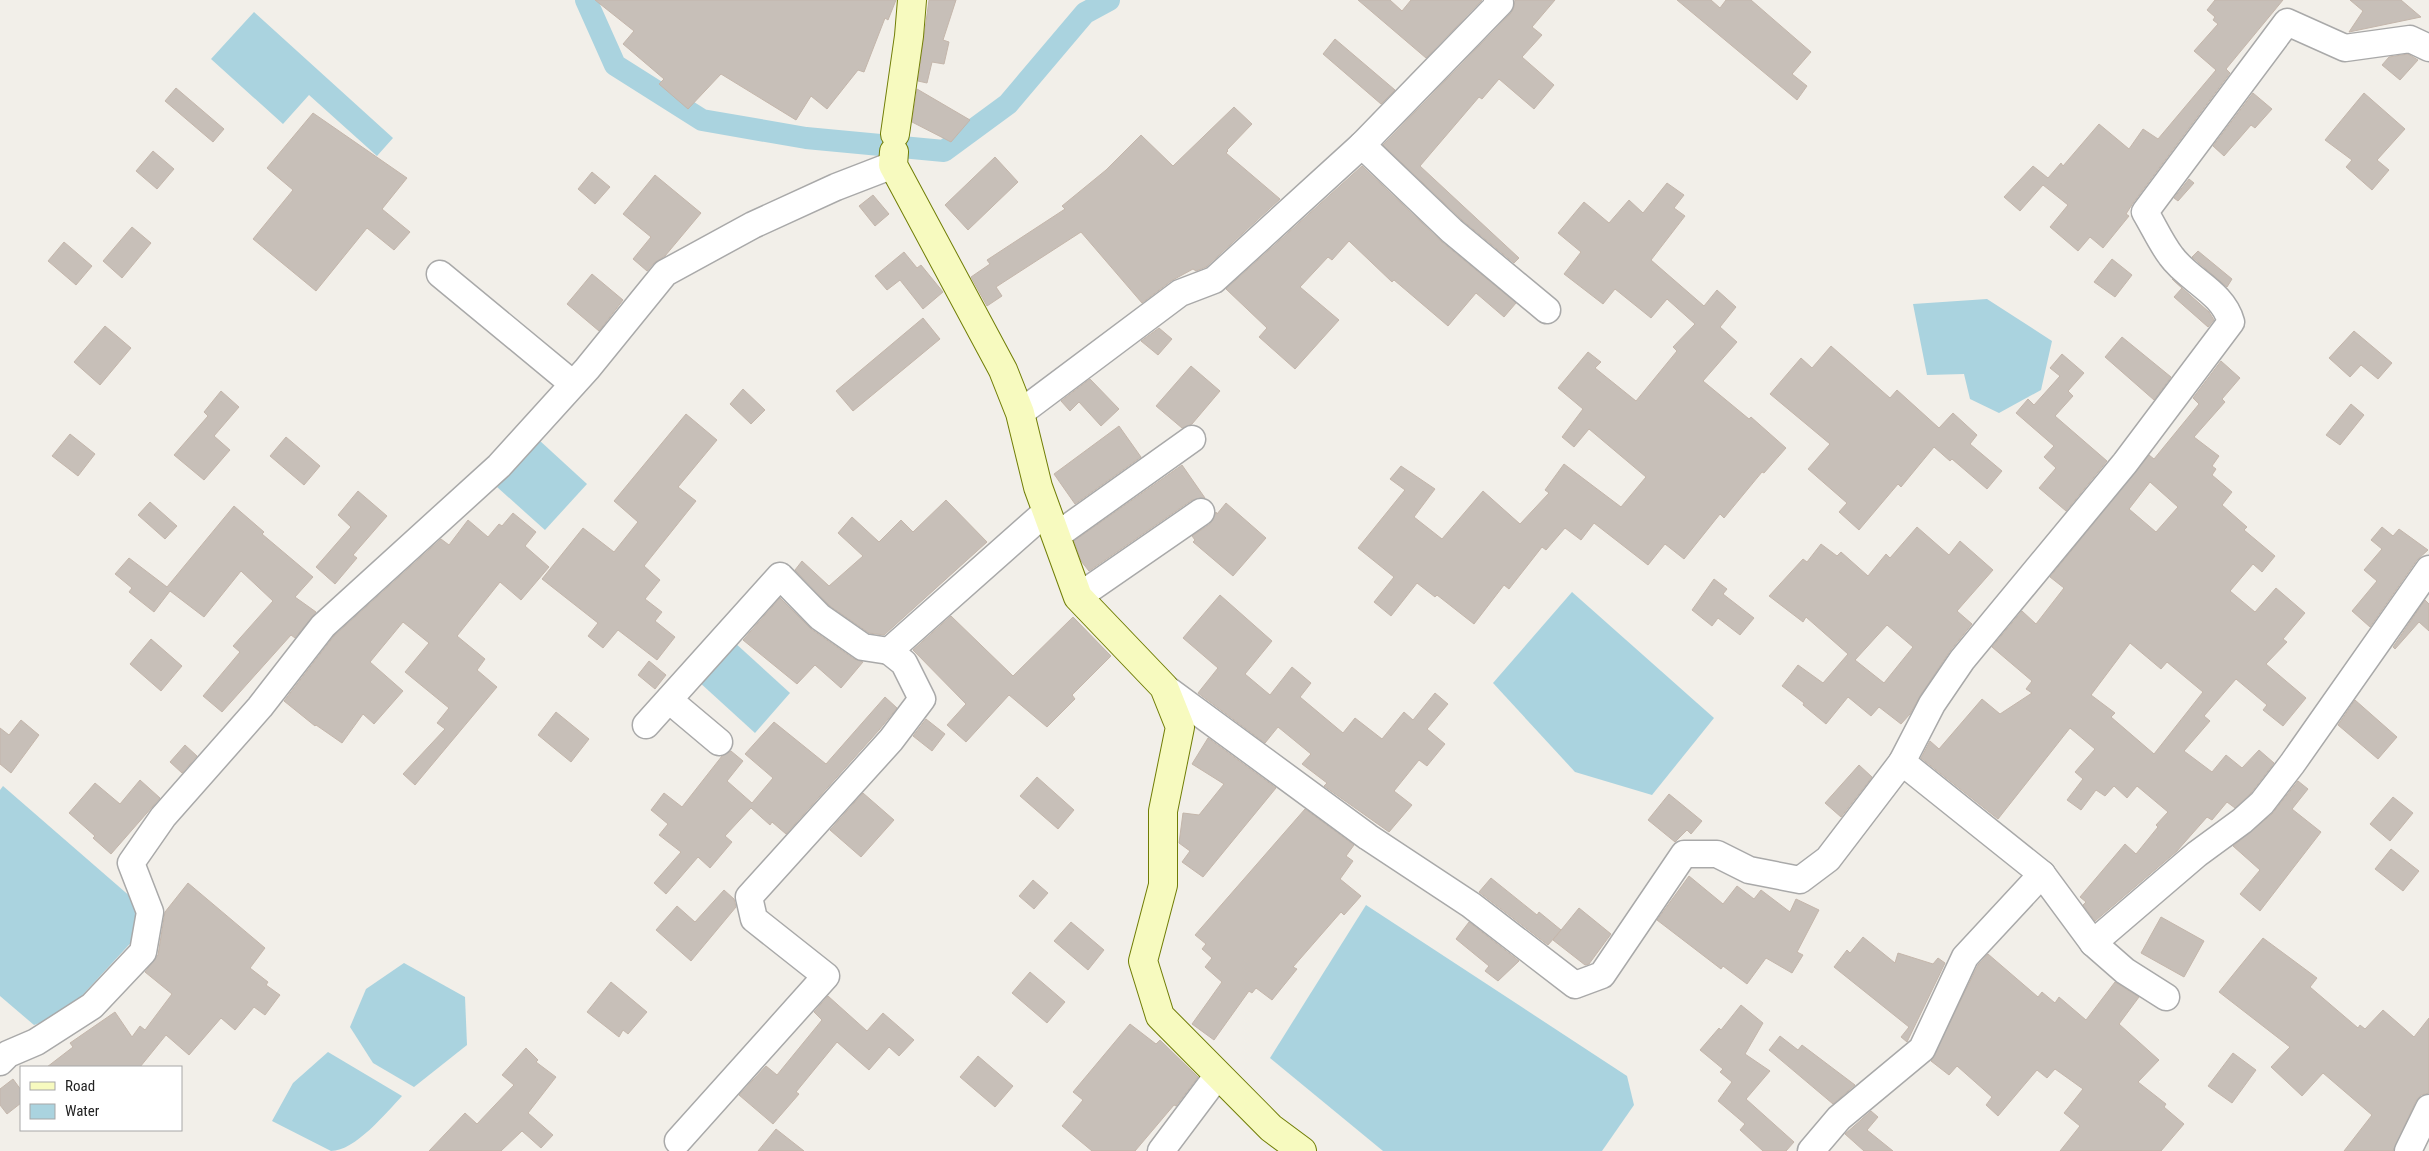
<svg xmlns="http://www.w3.org/2000/svg" width="2429" height="1151" viewBox="0 0 2429 1151" font-family="'Roboto Condensed',sans-serif">
	<style>
		.water { fill: #aad3df }
		.lines { fill: none; stroke-linecap: round; stroke-linejoin: round }
		.canal { stroke: #aad3df; stroke-width: 22 }
		.building { fill: #c7bfb8; stroke: #c4b6ab; fill-rule: evenodd }
		.street-casing { stroke: #a9a9a9; stroke-width: 29 }
		.secondary-casing { stroke: #707d05; stroke-width: 30 }
		.street { stroke: #fff; stroke-width: 26 }
		.secondary { stroke: #f7fabf; stroke-width: 28 }
	</style>
	<rect width="100%" height="100%" fill="#f2efe9"/>
	<g class="water">
		<polygon points="254,12 393,138 377,156 309,95 283,124 211,59"/>
		<polygon points="1987,299 2052,341 2041,390 1999,413 1970,399 1964,374 1927,375 1913,304"/>
		<polygon points="539,440 587,484 545,530 497,487"/>
		<polygon points="1572,592 1714,718 1652,795 1575,772 1493,683"/>
		<polygon points="734,642 790,693 755,733 698,681"/>
		<polygon points="3,786 140,905 138,935 65,1014 34,1025 0,996 0,790"/>
		<polygon points="1366,905 1627,1076 1634,1105 1602,1151 1383,1151 1270,1058"/>
		<polygon points="404,963 465,997 467,1045 414,1087 373,1063 350,1027 366,989"/>
		<path d="M328 1052 402 1096C386 1113 355 1151 331 1151L272 1121 293 1083Z"/>
	</g>
	<g class="lines">
		<polyline class="canal" points="586,0 615,65 702,120 806,138 944,151 1008,104 1085,13 1109,0"/>
	</g>
	<g class="building">
		<polygon points="595,0 896,0 888,20 885,18 864,72 858,70 827,109 811,96 796,120 721,74 688,109 659,84 664,79 623,44 634,31"/>
		<polygon points="929,0 956,0 943,40 949,42 944,64 932,62 927,83 918,81"/>
		<polygon points="1358,0 1390,0 1402,11 1411,0 1482,0 1426,58"/>
		<polygon points="1515,0 1555,0 1532,27 1542,35 1522,57 1554,85 1534,109 1499,79 1482,99 1479,97 1420,166 1519,258 1514,263 1462,220 1383,145 1511,13 1514,7"/>
		<polygon points="1677,0 1711,0 1720,8 1726,0 1751,0 1811,52 1792,74 1807,86 1797,100"/>
		<polygon points="2215,0 2283,0 2226,69 2230,73 2133,203 2126,214 2129,216 2103,248 2090,237 2078,251 2050,227 2068,205 2043,185 2020,211 2004,197 2033,166 2048,178 2061,163 2063,166 2099,124 2129,149 2143,129 2158,139 2216,70 2194,51 2218,24 2213,20 2215,17 2207,10"/>
		<polygon points="2350,0 2401,0 2421,17 2349,32 2363,11"/>
		<polygon points="1335,39 1395,90 1381,104 1323,54"/>
		<polygon points="2408,54 2418,60 2400,80 2382,65 2389,57"/>
		<polygon points="176,88 224,129 213,142 165,101"/>
		<polygon points="917,89 970,120 951,142 912,122"/>
		<polygon points="2253,93 2272,109 2255,128 2251,125 2224,156 2213,146"/>
		<polygon points="2364,93 2405,129 2377,160 2389,170 2372,190 2346,167 2352,160 2325,140"/>
		<polygon points="1234,107 1252,124 1227,150 1228,151 1226,153 1280,199 1206,267 1196,271 1193,269 1171,281 1142,303 1081,232 996,287 1002,296 987,306 971,277 990,264 987,260 1065,209 1062,206 1106,170 1141,135 1173,166"/>
		<polygon points="313,113 407,178 382,209 410,232 394,250 367,228 316,291 253,239 293,190 267,168"/>
		<polygon points="153,151 174,169 157,189 136,171"/>
		<polygon points="995,157 1018,182 968,230 945,205"/>
		<polygon points="1362,166 1442,242 1516,303 1504,317 1476,293 1448,326 1394,280 1392,282 1349,241 1332,260 1328,257 1300,287 1339,320 1295,369 1259,337 1267,328 1226,289"/>
		<polygon points="592,172 610,187 595,204 578,189"/>
		<polygon points="655,175 701,213 665,256 654,263 647,271 633,259 651,237 623,214"/>
		<polygon points="2189,179 2194,183 2178,201 2174,198"/>
		<polygon points="1667,183 1684,195 1674,208 1685,216 1651,260 1704,306 1717,290 1736,307 1720,327 1737,342 1703,381 1749,419 1751,417 1786,448 1764,473 1762,472 1724,518 1720,514 1684,559 1665,544 1648,565 1594,523 1581,540 1565,528 1546,550 1542,547 1509,589 1504,585 1474,624 1437,595 1435,597 1417,583 1391,616 1374,602 1394,577 1358,548 1405,490 1390,479 1401,466 1435,489 1414,517 1442,539 1483,491 1520,524 1549,493 1545,490 1564,464 1621,507 1646,477 1589,429 1574,447 1562,437 1583,409 1558,388 1588,352 1601,362 1595,368 1636,401 1677,351 1673,347 1695,324 1667,299 1651,318 1615,289 1603,304 1564,274 1581,252 1558,233 1584,202 1609,223 1629,200 1643,213"/>
		<polygon points="873,195 889,214 875,226 859,206"/>
		<polygon points="132,227 151,243 122,278 103,261"/>
		<polygon points="64,242 92,266 76,285 48,261"/>
		<polygon points="2198,251 2232,279 2227,287 2192,257"/>
		<polygon points="904,252 917,268 921,265 943,292 923,309 900,280 887,290 875,276"/>
		<polygon points="2112,259 2132,275 2115,297 2094,282"/>
		<polygon points="592,274 623,300 599,331 567,304"/>
		<polygon points="2172,279 2209,312 2214,320 2208,327 2174,297 2182,288"/>
		<polygon points="923,318 940,339 853,411 836,391"/>
		<polygon points="105,326 131,348 100,385 74,362"/>
		<polygon points="1159,328 1172,339 1158,355 1141,341"/>
		<polygon points="2354,331 2392,363 2378,379 2361,365 2350,377 2329,358"/>
		<polygon points="2122,337 2171,377 2154,400 2105,357"/>
		<polygon points="1831,346 1890,398 1897,390 1939,428 1953,413 1977,435 1970,444 2002,471 1987,489 1952,459 1950,461 1934,447 1901,487 1898,484 1859,530 1839,512 1847,503 1808,469 1830,444 1770,394 1801,358 1812,368"/>
		<polygon points="2062,354 2084,373 2068,391 2073,396 2055,416 2107,461 2066,511 2039,488 2056,468 2044,457 2054,446 2016,413 2028,399 2034,405 2060,376 2050,368"/>
		<path d="M2221 361 2240 378 2222 399 2225 402 2194 437 2219 456 2212 466 2216 469 2212 475 2232 492 2222 505 2247 527 2244 530 2275 556 2262 572 2253 564 2230 591 2255 612 2276 588 2305 613 2283 639 2287 642 2266 664 2306 698 2283 726 2263 710 2267 705 2236 679 2204 716 2210 721 2184 751 2212 772 2226 755 2242 768 2259 750 2274 763 2251 793 2235 808 2227 802 2212 820 2207 817 2177 851 2095 921 2083 905 2086 902 2080 897 2125 844 2136 854 2158 827 2156 825 2168 812 2137 786 2127 798 2114 786 2105 796 2096 790 2081 810 2067 800 2083 779 2075 772 2095 749 2070 728 1998 819 1921 758 1930 741 1939 749 1982 699 2000 714 2032 693 2026 689 2032 681 1992 647 2022 611 2036 624 2064 588 2050 577 2149 455 2154 459 2199 404 2193 398ZM2150 482 2178 507 2156 532 2129 509ZM2130 643 2161 669 2167 662 2203 692 2154 754 2111 717 2115 713 2091 695Z"/>
		<polygon points="1191,366 1220,391 1192,424 1182,428 1156,406"/>
		<polygon points="1090,379 1119,409 1101,426 1079,402 1070,411 1061,401"/>
		<polygon points="743,389 765,410 751,424 730,404"/>
		<polygon points="221,391 239,407 214,436 230,450 204,480 174,455 208,416 204,412"/>
		<polygon points="2351,404 2364,415 2340,445 2326,435"/>
		<polygon points="686,414 717,440 678,487 696,501 644,566 660,580 645,599 662,612 655,621 675,637 657,660 618,630 603,648 588,636 598,623 542,579 583,528 614,552 638,522 614,501"/>
		<polygon points="1119,426 1141,457 1075,504 1054,474"/>
		<polygon points="70,434 95,454 78,476 52,456"/>
		<polygon points="286,437 320,466 304,485 270,456"/>
		<polygon points="1182,465 1205,498 1192,500 1089,571 1081,561 1074,541"/>
		<polygon points="358,491 387,516 353,555 357,558 335,584 316,567 351,527 338,515"/>
		<polygon points="946,500 987,542 884,635 869,633 830,606 795,570 802,561 829,586 863,556 838,533 852,517 879,542 901,520 913,532"/>
		<polygon points="150,502 177,526 165,539 138,515"/>
		<polygon points="1226,503 1266,538 1233,576 1193,542 1195,540 1192,536 1210,524 1216,512 1217,514"/>
		<polygon points="234,506 264,532 262,534 313,577 295,597 316,612 295,638 291,635 222,712 203,696 240,652 233,646 273,601 241,571 204,617 170,591 154,612 129,592 132,588 115,574 129,558 167,587"/>
		<polygon points="513,513 536,532 525,546 549,567 521,600 500,582 457,636 485,659 477,670 497,687 415,785 403,774 445,729 437,723 449,708 405,672 429,643 403,622 370,662 403,691 374,724 363,714 342,743 316,725 315,726 284,701 334,636 441,539 449,545 468,520 488,537 499,524 502,526"/>
		<path d="M1917 527 1949 555 1960 541 1993 570 1957 611 1972 624 1950 651 1920 696 1910 714 1901 724 1879 707 1871 716 1848 697 1826 724 1803 705 1804 703 1782 686 1798 665 1823 683 1848 654 1806 617 1803 622 1769 596 1803 559 1807 562 1821 544 1837 556 1841 552 1868 576 1886 554 1890 558ZM1887 625 1913 647 1884 683 1855 660Z"/>
		<polygon points="2382,527 2393,536 2399,529 2428,550 2417,560 2370,627 2352,611 2377,581 2364,570 2382,549 2371,540"/>
		<polygon points="1714,579 1727,589 1723,594 1754,618 1740,635 1718,618 1712,626 1692,610"/>
		<polygon points="1220,595 1272,641 1245,674 1270,695 1292,667 1311,683 1300,697 1343,733 1355,718 1382,739 1404,712 1413,720 1435,693 1448,704 1427,729 1445,744 1427,766 1419,760 1394,791 1412,805 1389,832 1324,786 1327,783 1302,764 1311,754 1278,727 1265,743 1198,693 1218,668 1183,638"/>
		<polygon points="780,598 811,629 854,659 863,662 841,688 815,665 797,684 743,640"/>
		<polygon points="2425,600 2429,604 2429,631 2419,622 2395,649 2393,647"/>
		<polygon points="951,616 1013,676 1073,617 1111,656 1072,695 1075,699 1047,727 1009,695 966,742 947,725 966,704 913,650"/>
		<polygon points="151,639 182,666 161,691 130,664"/>
		<polygon points="649,661 666,675 655,689 638,675"/>
		<polygon points="885,697 897,708 879,730 786,834 772,822 770,825 751,808 725,836 732,842 710,868 698,857 666,894 654,883 681,852 659,835 668,824 651,810 664,793 682,807 722,756 731,751 743,761 727,781 752,803 773,778 745,754 774,722 826,764"/>
		<polygon points="2355,700 2397,737 2378,759 2338,725"/>
		<polygon points="556,712 589,739 571,762 538,735"/>
		<polygon points="926,719 945,734 932,751 913,736"/>
		<polygon points="21,720 39,735 11,773 0,764 0,728 9,735"/>
		<polygon points="1208,738 1276,788 1203,877 1182,862 1190,851 1179,843 1183,813 1199,815 1224,784 1192,764"/>
		<polygon points="185,745 197,756 182,773 170,762"/>
		<polygon points="1859,765 1872,777 1841,817 1825,803"/>
		<polygon points="1037,777 1074,810 1058,829 1020,796"/>
		<polygon points="140,780 160,798 111,854 93,838 95,836 69,813 95,783 120,804"/>
		<polygon points="2298,781 2308,789 2292,809 2321,832 2260,911 2240,894 2260,870 2233,846 2272,814"/>
		<polygon points="863,793 894,820 861,857 830,830"/>
		<polygon points="1669,794 1702,821 1691,834 1687,830 1675,842 1648,820"/>
		<polygon points="2393,797 2413,813 2390,841 2370,824"/>
		<polygon points="1305,809 1354,845 1346,856 1353,861 1340,879 1361,896 1344,915 1341,912 1293,967 1297,969 1272,1000 1256,988 1252,993 1249,991 1214,1040 1192,1024 1222,982 1205,967 1212,958 1202,949 1206,944 1195,935"/>
		<polygon points="2391,849 2419,871 2403,891 2375,869"/>
		<polygon points="1689,876 1723,904 1737,886 1754,899 1761,890 1790,912 1796,899 1819,910 1797,952 1803,955 1792,973 1766,958 1747,984 1723,966 1721,969 1657,920"/>
		<polygon points="1491,878 1537,915 1539,912 1561,930 1548,945 1479,892"/>
		<polygon points="1033,880 1048,893 1034,909 1019,896"/>
		<polygon points="188,883 265,948 250,968 268,982 266,985 280,995 265,1015 254,1007 235,1030 221,1018 189,1055 166,1035 140,1067 47,1067 73,1047 70,1043 115,1012 132,1037 140,1026 145,1030 172,994 145,972 158,955 165,912"/>
		<polygon points="724,890 734,899 736,907 691,961 656,930 677,906 695,922"/>
		<polygon points="1579,908 1611,934 1589,964 1585,965 1553,940"/>
		<polygon points="2161,917 2204,941 2184,977 2141,953"/>
		<polygon points="1071,922 1104,950 1088,970 1054,941"/>
		<polygon points="1469,922 1519,961 1498,981 1485,971 1489,966 1456,939"/>
		<polygon points="1863,937 1895,963 1898,953 1933,964 1938,958 1945,963 1907,1042 1901,1037 1909,1027 1834,967 1847,950 1850,953"/>
		<polygon points="2263,938 2317,978 2310,987 2358,1028 2360,1025 2365,1029 2383,1010 2414,1037 2429,1018 2429,1093 2421,1095 2416,1101 2393,1151 2344,1151 2372,1115 2323,1073 2302,1096 2271,1067 2290,1047 2219,992"/>
		<polygon points="1988,954 2038,997 2042,992 2055,1003 2059,997 2086,1020 2115,982 2139,997 2119,1024 2159,1060 2138,1082 2166,1104 2164,1107 2184,1124 2161,1151 2060,1151 2080,1126 2064,1113 2083,1089 2055,1069 2047,1078 2037,1070 1998,1116 1986,1105 1992,1097 1957,1066 1949,1075 1931,1061 1978,965"/>
		<polygon points="1030,972 1065,1002 1047,1023 1012,993"/>
		<polygon points="611,982 647,1012 628,1034 623,1030 619,1037 587,1012"/>
		<polygon points="828,996 867,1031 883,1013 914,1040 899,1056 889,1047 869,1070 837,1042 796,1092 799,1094 773,1124 739,1095 766,1066 777,1075 822,1020 814,1012"/>
		<polygon points="1741,1005 1763,1023 1745,1054 1770,1071 1746,1099 1794,1142 1786,1151 1763,1151 1740,1130 1745,1124 1718,1101 1732,1082 1720,1072 1723,1069 1700,1050 1719,1028 1721,1030"/>
		<polygon points="1130,1024 1156,1044 1160,1040 1198,1077 1176,1106 1174,1105 1135,1151 1092,1151 1062,1126 1083,1100 1073,1092"/>
		<polygon points="1780,1036 1798,1050 1802,1045 1855,1085 1833,1104 1769,1050"/>
		<polygon points="526,1048 538,1060 536,1062 556,1077 528,1113 553,1135 541,1148 522,1131 501,1151 429,1151 465,1113 477,1124 514,1085 502,1075"/>
		<polygon points="2233,1053 2256,1070 2232,1103 2208,1086"/>
		<polygon points="978,1056 1013,1086 995,1107 960,1077"/>
		<polygon points="13,1079 21,1090 21,1103 7,1114 0,1105 0,1089"/>
		<polygon points="1871,1111 1878,1117 1867,1130 1893,1151 1864,1151 1845,1134"/>
		<polygon points="776,1129 804,1151 758,1151"/>
	</g>
	<g class="lines">
		<g class="street-casing">
			<g id="street">
				<polyline points="1362,145 1452,231 1547,310"/>
				<polyline points="440,274 573,384"/>
				<polyline points="1020,413 1180,293 1214,280 1362,145 1500,3 1497,0"/>
				<polyline points="1056,536 1192,439"/>
				<polyline points="1078,597 1201,512"/>
				<polyline points="1164,687 1368,837 1471,905 1575,985 1602,975 1684,854 1717,854 1749,870 1800,880 1828,859 1902,762 2042,874 1965,957 1922,1049 1839,1118 1811,1151"/>
				<polyline points="669,700 719,742"/>
				<polyline points="646,725 780,576 820,617 863,647 889,651"/>
				<path d="M1902 762 1932 704 1962 660 2125 463 2231 322C2223 292 2188 280 2171 256 2161 243 2154 227 2145 212L2287 22 2345 48 2410 39 2429 48"/>
				<polyline points="2042,874 2093,943 2197,854 2242,821 2262,803 2292,764 2429,569"/>
				<polyline points="2093,943 2125,971 2166,997"/>
				<polyline points="0,1062 8,1054 36,1042 92,1006 143,952 150,912 131,863 163,817 260,707 323,626 499,466 587,369 665,273 753,225 836,187 893,165"/>
				<polyline points="678,1141 826,976 754,919 749,897 891,740 922,699 904,663 889,651 1047,511"/>
				<polyline points="1161,1151 1218,1075"/>
				<polyline points="2408,1151 2429,1108"/>
			</g>
		</g>
		<g class="secondary-casing">
			<g id="secondary">
				<polyline points="895,134 909,36 912,0"/>
				<polyline points="894,152 893,165 1003,370 1020,413 1038,487 1078,597 1164,687 1180,727 1163,811 1163,885 1143,961 1160,1016 1271,1128 1302,1151"/>
			</g>
		</g>
		<use href="#street" class="street"/>
		<use href="#secondary" class="secondary"/>
	</g>
	<rect x="20" y="1066" width="162" height="65" fill="#ffffff" stroke="#a7a7a7"/>
	<rect x="30" y="1082" width="25" height="8" fill="#f7fabf" stroke="#a7a7a7"/>
	<text x="65" y="1091" font-size="15" fill="#222222">Road</text>
	<rect x="30" y="1104" width="25" height="15" fill="#aad3df" stroke="#a7a7a7"/>
	<text x="65" y="1116" font-size="15" fill="#222222">Water</text>
</svg>
